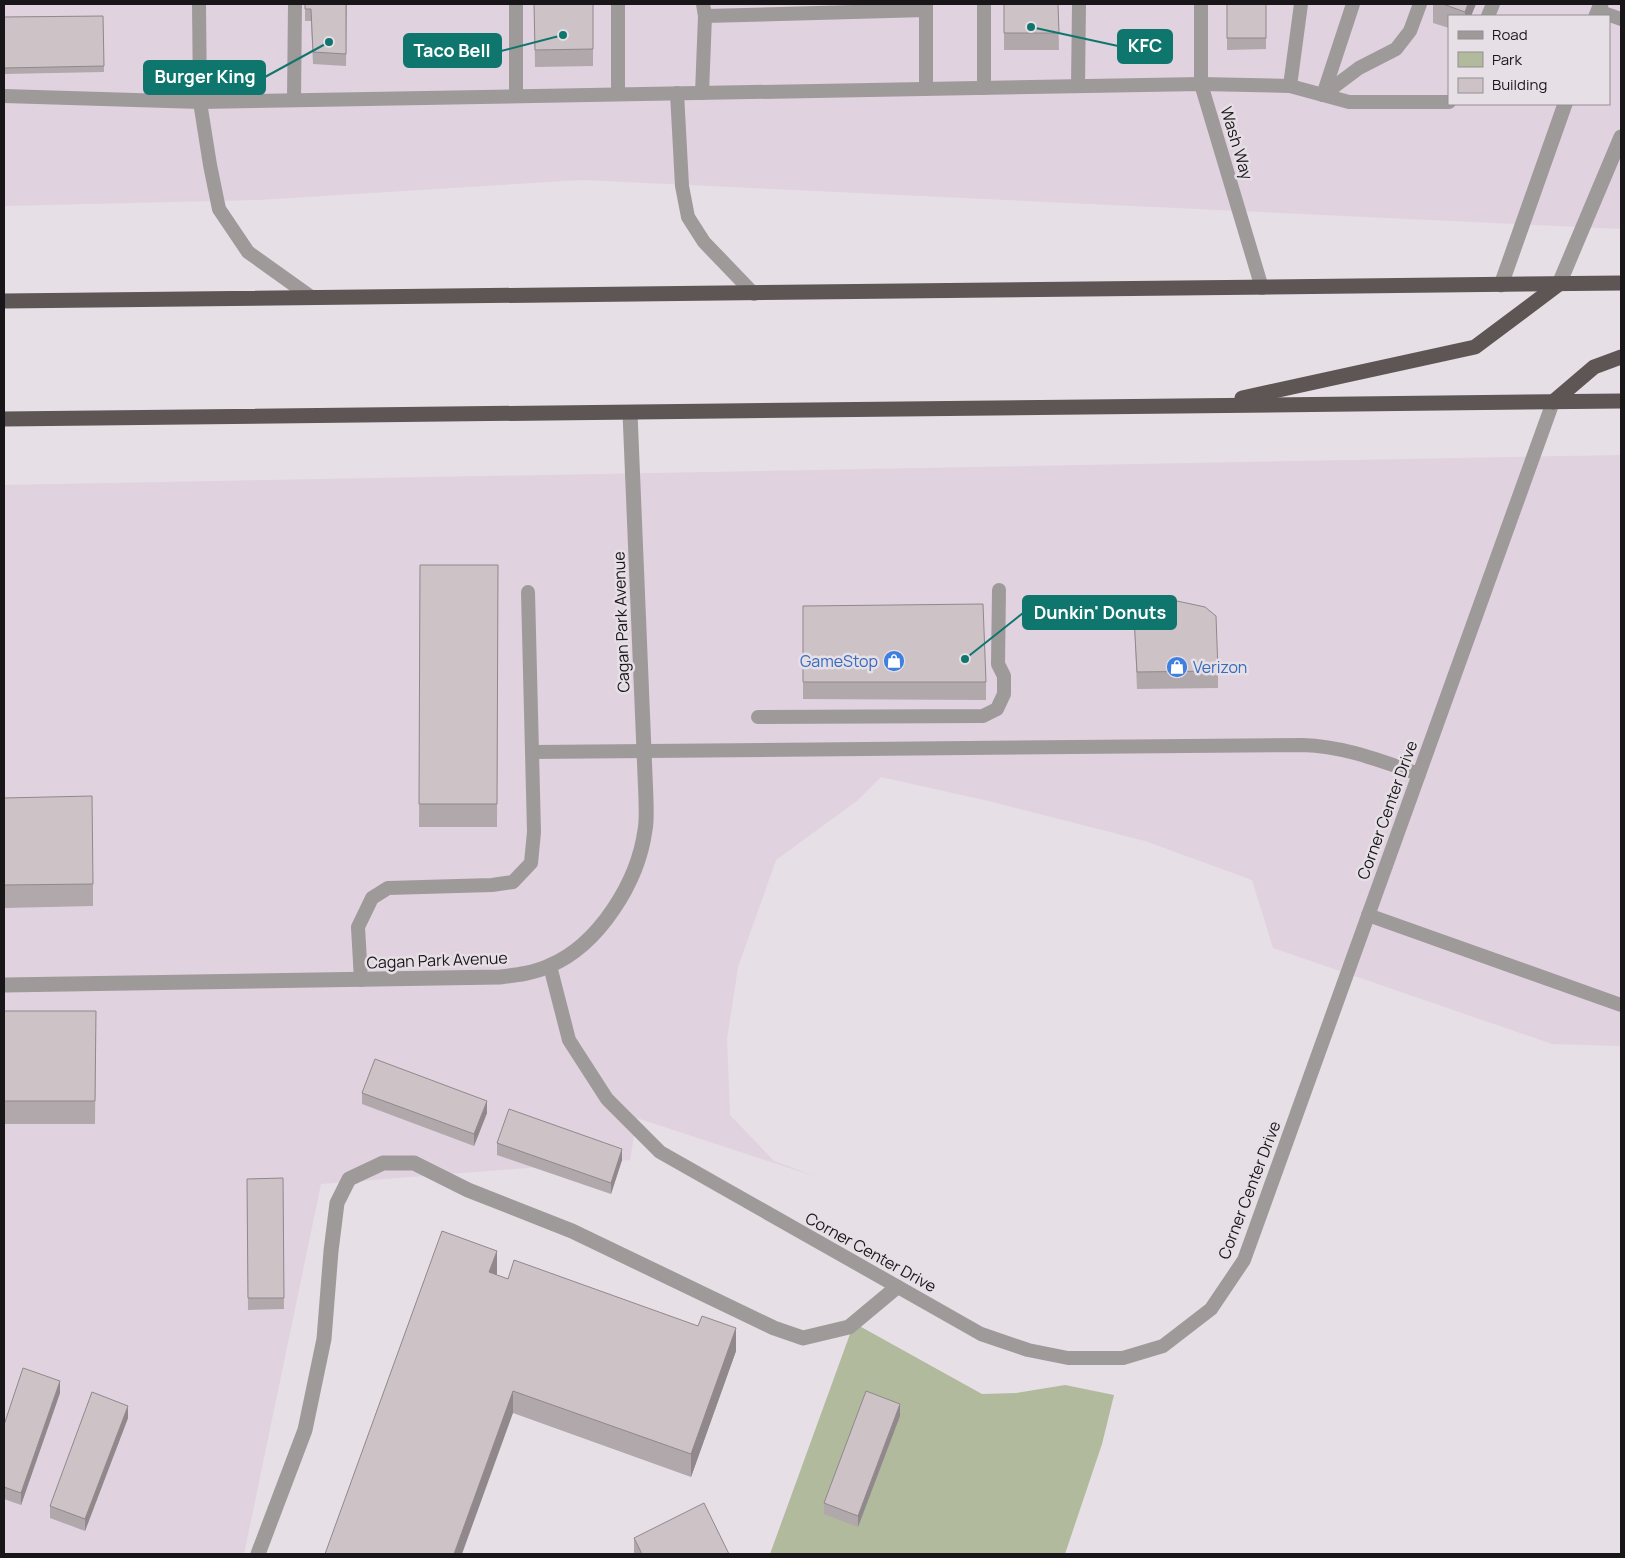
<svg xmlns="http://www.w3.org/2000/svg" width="1625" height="1558" viewBox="0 0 1625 1558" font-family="Manrope,sans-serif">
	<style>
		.built { fill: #e0d2df; fill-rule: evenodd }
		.green { fill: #b1ba9d }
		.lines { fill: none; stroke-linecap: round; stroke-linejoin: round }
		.service { stroke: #9f9a9a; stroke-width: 14 }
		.minor { stroke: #9f9a9a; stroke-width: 15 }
		.trunk { stroke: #5e5655; stroke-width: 15 }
		.wall { fill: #b0a8ab }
		.shaded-wall { fill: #90888b }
		.building { fill: #cdc3c7; stroke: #90888b }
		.labels { text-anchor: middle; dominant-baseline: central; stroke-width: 5; stroke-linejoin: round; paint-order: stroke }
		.street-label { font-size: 16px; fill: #191619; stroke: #e6dfe5 }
		.shop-label { font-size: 16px; fill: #366cbe; stroke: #e6dfe5; text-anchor: end }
		.leader { fill: none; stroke: #0f766e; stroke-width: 2 }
		.callout-dot { fill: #0f766e; stroke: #e6dfe5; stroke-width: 2 }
		.callout { fill: #0f766e; stroke: #0f766e; stroke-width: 2 }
		.callout-label { font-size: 18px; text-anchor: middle; font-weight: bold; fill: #fff }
	</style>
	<rect width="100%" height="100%" fill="#e6dfe5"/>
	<g class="built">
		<path d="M4 4H1621V229L582 180 258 200 4 206ZM1449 16H1609V104H1449Z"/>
		<polygon points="1621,455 1621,1046 1552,1044 1273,948 1252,880 1145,841 993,802 881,777 858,800 776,860 738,967 727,1039 730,1115 774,1161 817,1177 637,1118 630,1160 321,1184 244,1554 4,1554 4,485"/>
	</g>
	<polygon class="green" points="854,1323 982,1394 1016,1393 1065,1385 1114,1395 1102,1444 1065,1554 770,1554"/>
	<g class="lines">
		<g class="service">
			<polyline points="199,4 200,102 210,165 219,209 248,252 311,297"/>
			<polyline points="618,4 618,94"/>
			<polyline points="926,4 926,89"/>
			<polyline points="984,4 984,88"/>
			<polyline points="1201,4 1201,84 1262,288"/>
			<polyline points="1598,11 1621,19"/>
			<polyline points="705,16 926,10"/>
			<polyline points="1488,16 1493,4"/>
			<polyline points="1078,86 1079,4"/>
			<polyline points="1290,86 1301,4"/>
			<polyline points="677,93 682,186 688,217 704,242 754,294"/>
			<polyline points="702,93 705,16 703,4"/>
			<polyline points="1323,95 1359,68 1396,49 1410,31 1420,4"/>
			<polyline points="1323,95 1353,4"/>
			<polyline points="4,96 200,102 1201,84 1290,86 1349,102 1449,102"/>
			<polyline points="516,96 516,4"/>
			<polyline points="294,100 295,4"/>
			<polyline points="758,717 983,716 997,709 1004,694 1004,676 998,664 999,590"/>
			<path d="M532 752 1303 745C1343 746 1381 761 1419 774"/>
			<polyline points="1368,915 1621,1005"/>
			<polyline points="550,966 569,1040 607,1099 660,1152 981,1334 1028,1350 1068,1358 1123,1358 1163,1346 1211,1309 1244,1260 1553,402"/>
			<polyline points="361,980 358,927 372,898 388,888 492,885 513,882 531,863 534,832 528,592"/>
		</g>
		<g class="minor">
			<polyline points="1596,16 1601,4"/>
			<polyline points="1559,284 1621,137"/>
			<polyline points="1501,285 1565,104"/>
			<path d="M4 985 500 977C517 975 534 973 549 966 599 945 638 882 645 830 647 820 646 809 646 799L630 413"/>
			<polyline points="258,1554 305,1430 324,1339 331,1251 337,1203 349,1179 383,1163 414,1163 468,1190 572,1231 774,1328 803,1338 849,1327 897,1287"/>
		</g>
		<g class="trunk">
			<polyline points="4,301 1621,283"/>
			<polyline points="1242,398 1475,347 1559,284"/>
			<polyline points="1553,402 1594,367 1621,357"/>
			<polyline points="4,419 1621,401"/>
		</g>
	</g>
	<g class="wall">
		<polygon points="305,4 347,4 346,66 313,64 311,21 305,21"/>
		<polygon points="534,4 593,4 593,66 535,67"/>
		<polygon points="1004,4 1058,4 1059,50 1004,50"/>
		<polygon points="1227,4 1266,4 1266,49 1227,50"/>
		<polygon points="1433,4 1476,4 1471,16 1449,16 1449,28 1433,23"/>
		<polygon points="103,16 104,72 4,74 4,17"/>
		<polygon points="420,565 498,565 497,827 419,827"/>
		<polygon points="803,606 986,682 986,700 803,699"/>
		<polygon points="1134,617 1218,671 1218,688 1137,689"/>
		<polygon points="4,798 93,884 93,906 4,908"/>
		<polygon points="4,1011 96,1011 95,1124 4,1124"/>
		<polygon points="362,1093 487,1113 474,1146 362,1104"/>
		<polygon points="497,1143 622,1160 611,1194 497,1155"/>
		<polygon points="283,1178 284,1309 248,1310 247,1179"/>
		<polygon points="497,1274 496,1275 508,1279 736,1351 691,1477 513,1413 325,1554"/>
		<polygon points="60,1393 21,1505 4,1499 4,1425"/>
		<polygon points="900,1416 858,1527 824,1514 824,1503"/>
		<polygon points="128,1418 85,1531 50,1518 50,1506"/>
		<polygon points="634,1538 729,1554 634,1554"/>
	</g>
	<g class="shaded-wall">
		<polygon points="1468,4 1476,4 1471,16 1465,16 1465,12"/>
		<polygon points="487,1101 487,1113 474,1146 474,1134"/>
		<polygon points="622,1149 622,1160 611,1194 611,1183"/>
		<polygon points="497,1251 497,1274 489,1295 489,1272"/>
		<polygon points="736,1328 736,1351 691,1477 691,1454"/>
		<polygon points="60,1381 60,1393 21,1505 21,1493"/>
		<polygon points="513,1391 513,1413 462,1554 454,1554"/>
		<polygon points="900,1404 900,1416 858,1527 858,1516"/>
		<polygon points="128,1406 128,1418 85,1531 85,1519"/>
	</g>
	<g class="building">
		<polygon points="305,4 346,4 346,54 313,52 311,9 305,9"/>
		<polygon points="534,4 593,4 593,49 535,50"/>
		<polygon points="1004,4 1058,4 1059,33 1004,33"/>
		<rect x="1227" y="4" width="39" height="34"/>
		<polygon points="1443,4 1468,4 1465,12"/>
		<polygon points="103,16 104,66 4,68 4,17"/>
		<polygon points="420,565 498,565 497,804 419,804"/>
		<polygon points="1177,601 1205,607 1216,616 1218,671 1137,672 1134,617 1147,608 1165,602"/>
		<polygon points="983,604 986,682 803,682 803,606"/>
		<polygon points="92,796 93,884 4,885 4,798"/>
		<polygon points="4,1011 96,1011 95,1101 4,1101"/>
		<polygon points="375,1059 487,1101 474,1134 362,1093"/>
		<polygon points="509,1109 622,1149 611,1183 497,1143"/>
		<polygon points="283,1178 284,1298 248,1298 247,1179"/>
		<polygon points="442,1231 497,1251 489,1272 508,1279 514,1260 698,1326 702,1316 736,1328 691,1454 513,1391 454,1554 325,1554"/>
		<polygon points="23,1368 60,1381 21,1493 4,1487 4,1425"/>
		<polygon points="866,1391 900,1404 858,1516 824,1503"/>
		<polygon points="92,1392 128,1406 85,1519 50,1506"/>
		<polygon points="704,1503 729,1554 642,1554 634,1538"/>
	</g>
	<defs>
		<g id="shop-disc" transform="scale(1.125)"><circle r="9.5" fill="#3f7fe0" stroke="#e6dfe5"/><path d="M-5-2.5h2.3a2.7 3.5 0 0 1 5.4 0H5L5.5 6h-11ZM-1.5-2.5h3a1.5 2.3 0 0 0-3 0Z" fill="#fff"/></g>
	</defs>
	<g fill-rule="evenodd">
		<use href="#shop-disc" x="894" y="661"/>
		<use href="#shop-disc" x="1177" y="667"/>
	</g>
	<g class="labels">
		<g class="street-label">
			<text transform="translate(1237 143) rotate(73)">Wash Way</text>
			<text transform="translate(621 622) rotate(-92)">Cagan Park Avenue</text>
			<text transform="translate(1387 810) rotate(-70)">Corner Center Drive</text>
			<text transform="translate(437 960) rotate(-2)">Cagan Park Avenue</text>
			<text transform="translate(1249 1190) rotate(-69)">Corner Center Drive</text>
			<text transform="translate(871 1252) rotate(29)">Corner Center Drive</text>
		</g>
		<g class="shop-label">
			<text x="878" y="661">GameStop</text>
			<text x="1193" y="667" text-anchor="start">Verizon</text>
		</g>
	</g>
	<path class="leader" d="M1031 27L1118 46M563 35L501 51M329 42L265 77M965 659L1023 613"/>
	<g class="callout-dot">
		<circle cx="1031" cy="27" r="5"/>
		<circle cx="563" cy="35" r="5"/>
		<circle cx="329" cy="42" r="5"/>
		<circle cx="965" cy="659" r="5"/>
	</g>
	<g class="callout">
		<rect x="1118" y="30" width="54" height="33" rx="5"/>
		<rect x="404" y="34" width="97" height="33" rx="5"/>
		<rect x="144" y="61" width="121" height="33" rx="5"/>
		<rect x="1023" y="596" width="153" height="33" rx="5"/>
	</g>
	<g class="callout-label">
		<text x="1145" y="52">KFC</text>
		<text x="452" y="57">Taco Bell</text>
		<text x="205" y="83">Burger King</text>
		<text x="1100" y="619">Dunkin' Donuts</text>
	</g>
	<rect width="1625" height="1558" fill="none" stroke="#191619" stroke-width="10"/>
	<rect x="1448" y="15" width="162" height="90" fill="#e6dfe5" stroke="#948f93"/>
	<rect x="1458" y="31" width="25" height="8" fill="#9f9a9a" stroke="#948f93"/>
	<text x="1492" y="40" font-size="15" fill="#191619">Road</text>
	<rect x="1458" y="52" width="25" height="15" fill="#b1ba9d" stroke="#948f93"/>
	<text x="1492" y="65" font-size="15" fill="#191619">Park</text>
	<rect x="1458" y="78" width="25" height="15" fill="#cdc3c7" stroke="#948f93"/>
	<text x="1492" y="90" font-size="15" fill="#191619">Building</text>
</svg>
